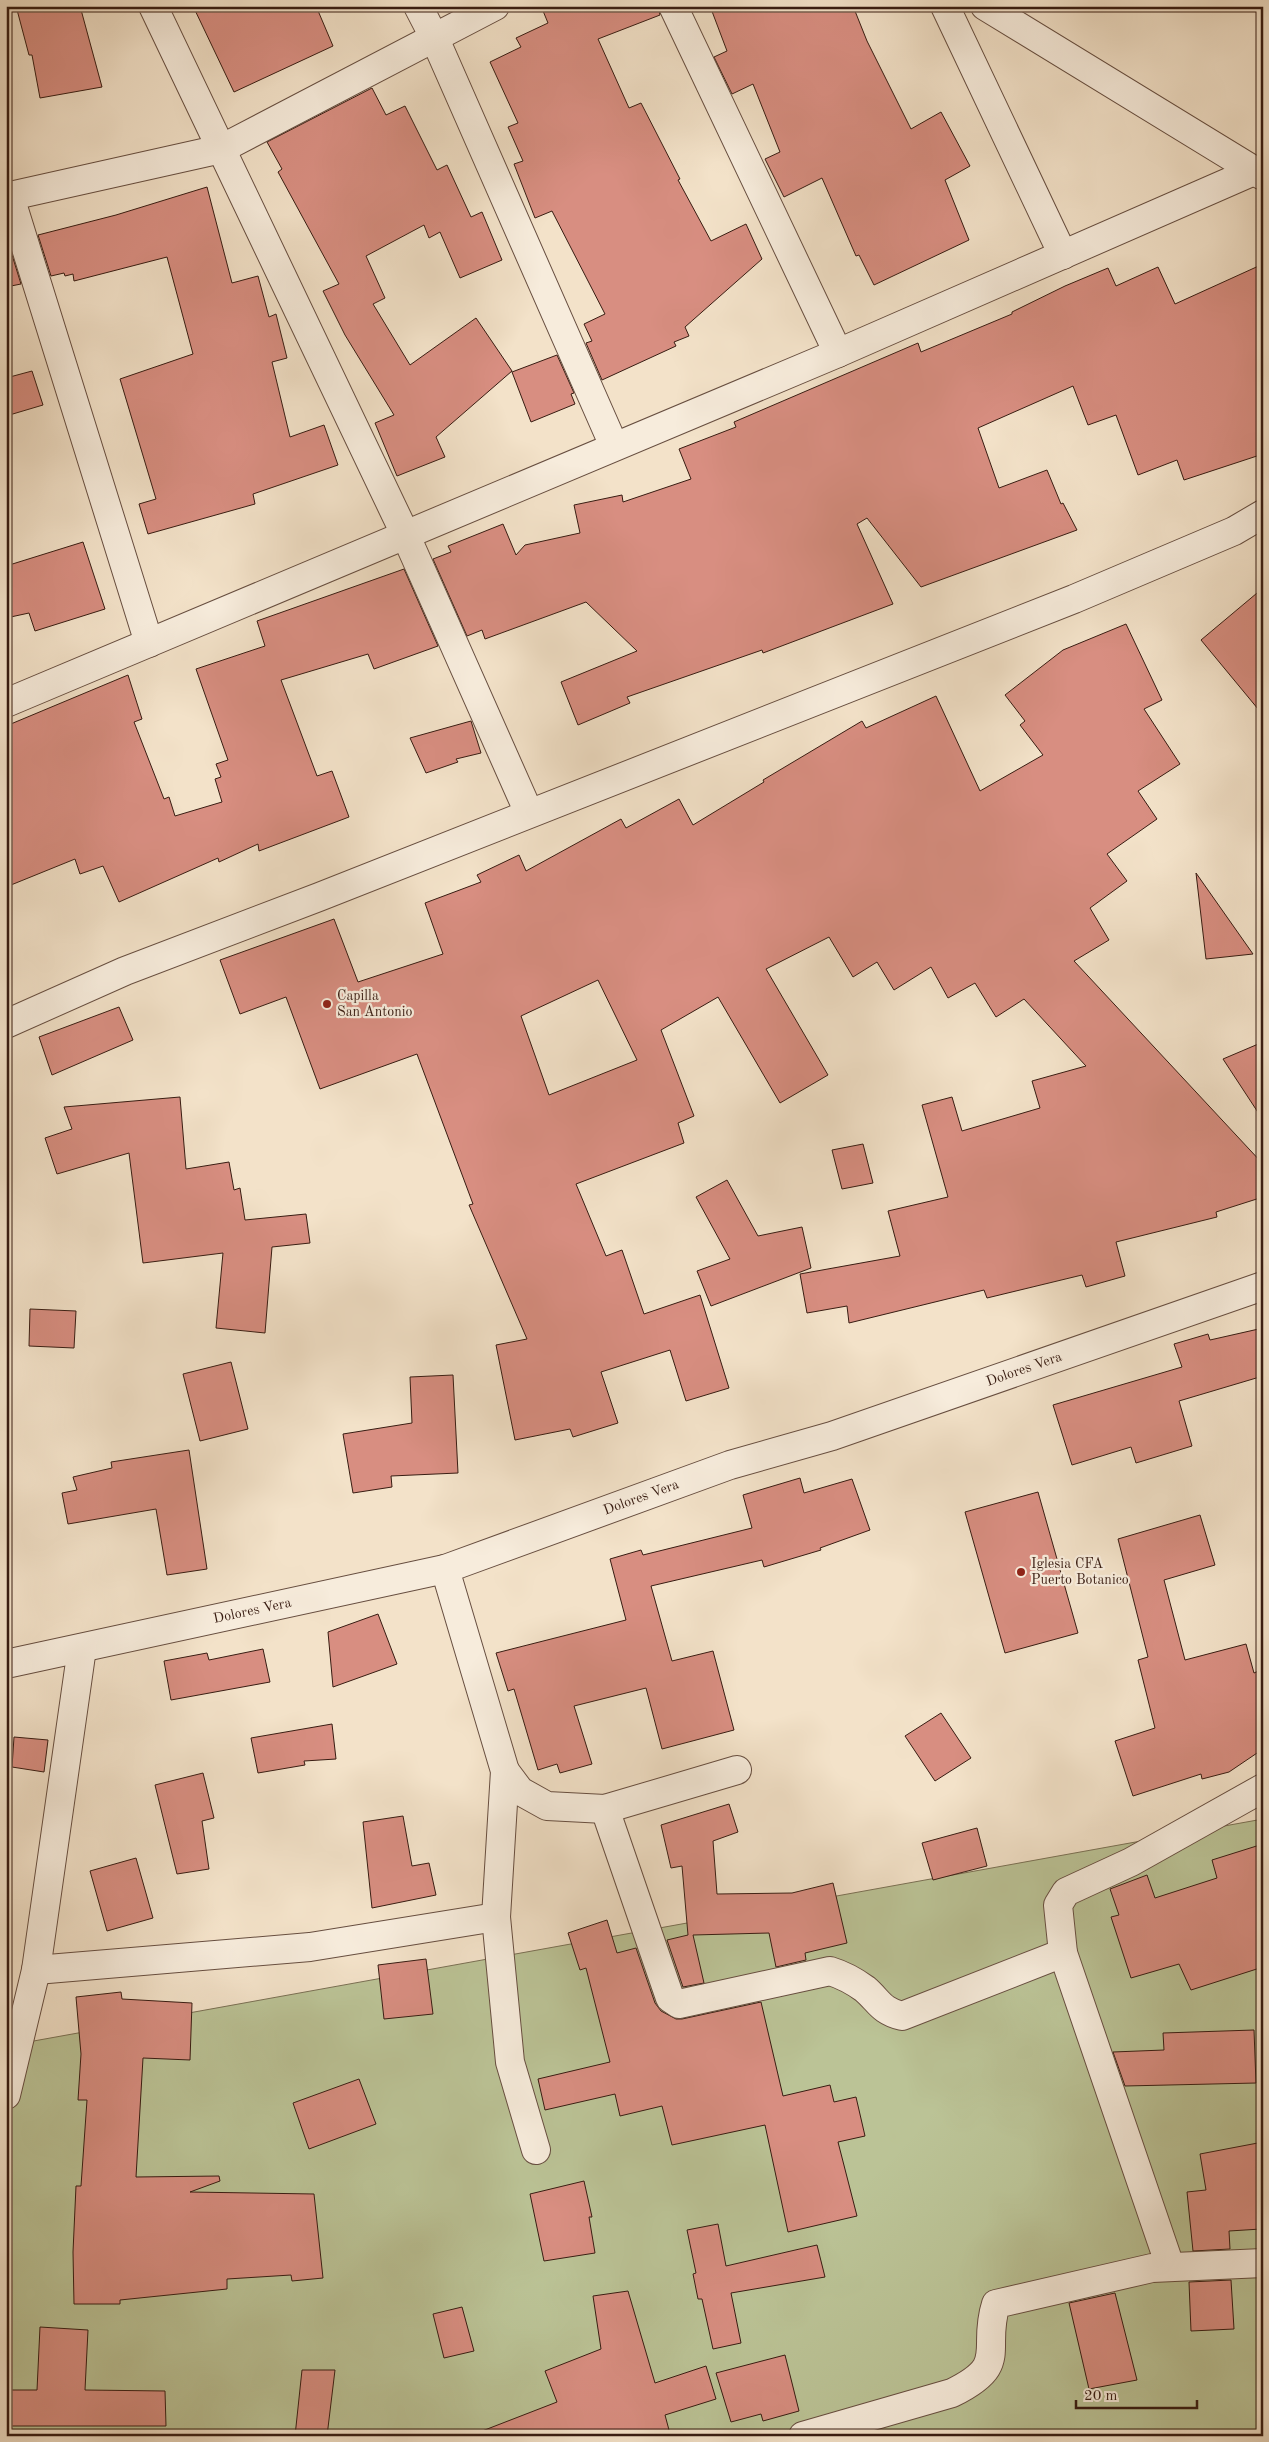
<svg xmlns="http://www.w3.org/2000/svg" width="1269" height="2442" viewBox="0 0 1269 2442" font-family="'Old Standard TT',serif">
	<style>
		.green { fill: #bbc396; stroke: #7a7054 }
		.building { fill: #d88e81; stroke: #381c12; fill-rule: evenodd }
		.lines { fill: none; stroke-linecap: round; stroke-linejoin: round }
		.minor-casing { stroke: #674e40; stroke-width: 30 }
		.minor { stroke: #f7ecdc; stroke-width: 28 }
		.poi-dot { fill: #8f2418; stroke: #f7ecdc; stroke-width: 2 }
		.labels { text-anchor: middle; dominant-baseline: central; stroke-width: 4.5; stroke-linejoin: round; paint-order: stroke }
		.poi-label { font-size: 14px; fill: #381c12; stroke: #f7ecdc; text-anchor: start }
		.street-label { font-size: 14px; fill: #381c12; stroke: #f7ecdc }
	</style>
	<rect width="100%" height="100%" fill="#f3e2c9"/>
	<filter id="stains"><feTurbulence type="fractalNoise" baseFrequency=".004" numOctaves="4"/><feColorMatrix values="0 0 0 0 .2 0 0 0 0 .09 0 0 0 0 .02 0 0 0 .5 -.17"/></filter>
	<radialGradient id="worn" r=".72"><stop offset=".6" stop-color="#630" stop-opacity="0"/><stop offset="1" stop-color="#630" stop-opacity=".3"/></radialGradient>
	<polygon class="green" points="1263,1819 1263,2436 6,2436 6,2046"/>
	<g class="building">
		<polygon points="16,6 80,6 102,87 40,98 32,55 29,55"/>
		<polygon points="193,6 316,6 333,46 234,92"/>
		<polygon points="541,6 658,6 660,15 598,39 629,108 641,103 680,179 678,180 711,241 746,224 762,259 685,327 689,336 674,342 676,346 602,380 586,343 592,341 584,324 605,314 552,211 535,218 514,164 523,161 508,127 518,123 490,62 521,47 516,38 548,23"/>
		<polygon points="710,6 853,6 867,41 911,129 941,112 970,166 945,180 969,240 874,285 859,255 856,256 822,178 784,197 765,159 780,152 753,84 732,94 714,57 727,51"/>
		<polygon points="372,88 386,115 405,106 437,170 447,165 471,217 482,212 502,260 460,278 440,232 429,238 424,225 366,256 385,298 373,304 410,365 476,318 512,371 436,437 445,457 397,476 375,423 394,415 345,335 323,291 339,284 278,172 282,169 267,142"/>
		<polygon points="207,187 232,283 258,276 269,317 276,314 287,358 272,362 290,437 324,425 338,465 253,494 255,504 148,534 139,504 156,499 120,379 193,354 167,257 74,281 73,274 65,276 64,273 51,276 38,235 116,215"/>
		<polygon points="8,242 21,284 6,287 6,243"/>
		<polygon points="1263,264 1263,454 1184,480 1177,460 1138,475 1116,415 1088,425 1073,386 978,428 999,488 1047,470 1061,504 1063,503 1077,530 921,587 867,518 857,524 893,604 763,653 762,650 627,697 630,703 578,725 561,682 637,651 586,602 485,639 482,630 467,636 433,559 451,552 448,546 503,524 516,555 525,545 580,533 574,505 622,495 623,502 691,479 679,449 736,427 734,422 918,343 921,352 1012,314 1012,312 1065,286 1108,268 1116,286 1158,267 1175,304"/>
		<polygon points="557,355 574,393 571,394 575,404 531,422 512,372"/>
		<polygon points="32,371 43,405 6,416 6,378"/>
		<polygon points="83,542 105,609 35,631 29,613 6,618 6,566"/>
		<polygon points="404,569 438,646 374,669 368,654 281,680 317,776 332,771 349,817 259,851 258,844 219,862 218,858 119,902 103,866 80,874 75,859 6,887 6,726 128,675 142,719 134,722 164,799 169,797 175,816 222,802 215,779 221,777 216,764 228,760 196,669 265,646 257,621"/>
		<polygon points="1263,588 1263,715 1201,640"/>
		<path d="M1126 624 1162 700 1144 709 1180 764 1138 791 1157 819 1107 854 1127 881 1090 908 1109 940 1074 961 1263 1164V1197L1216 1212 1217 1217 1116 1242 1125 1276 1086 1287 1082 1275 987 1298 984 1290 849 1323 847 1306 807 1313 800 1274 900 1256 888 1211 948 1197 922 1105 952 1097 962 1131 1040 1108 1032 1081 1086 1066 1024 999 996 1017 975 983 948 998 931 967 894 990 877 962 853 977 829 937 766 969 828 1075 780 1103 718 997 661 1030 694 1116 678 1123 684 1143 576 1184 606 1256 622 1250 644 1314 700 1295 729 1388 686 1401 670 1350 601 1372 618 1423 573 1437 570 1429 515 1440 496 1345 527 1339 469 1205 473 1204 417 1054 320 1089 286 997 240 1014 220 960 334 919 358 982 443 954 425 903 481 882 477 875 519 855 526 871 621 819 626 828 679 799 693 825 764 782 763 780 862 721 866 728 936 696 980 791 1043 755 1020 725 1025 721 1005 695 1063 650ZM598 980 637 1060 549 1095 521 1016Z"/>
		<polygon points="471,721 481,753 456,759 458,762 426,773 410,738"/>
		<polygon points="1196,873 1253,954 1206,959"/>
		<polygon points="119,1007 133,1040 52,1075 39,1037"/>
		<polygon points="1263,1042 1263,1120 1223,1059"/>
		<polygon points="180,1097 186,1169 229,1162 234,1190 240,1188 245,1220 306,1214 310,1243 272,1247 265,1333 216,1328 223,1253 143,1263 129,1153 57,1174 45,1138 72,1129 64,1107"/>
		<polygon points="863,1144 873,1183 842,1189 832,1150"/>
		<polygon points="727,1180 758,1236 802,1227 811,1268 711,1306 697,1271 730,1259 696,1197"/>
		<polygon points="30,1309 76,1311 74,1348 29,1346"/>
		<polygon points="1263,1328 1263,1376 1179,1401 1192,1446 1136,1463 1131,1447 1072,1465 1053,1405 1182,1367 1174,1344 1208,1334 1210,1340"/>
		<polygon points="231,1362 248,1429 200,1441 183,1374"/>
		<polygon points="453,1375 458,1473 391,1476 392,1487 353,1493 343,1434 412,1423 410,1377"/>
		<polygon points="189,1450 207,1569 167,1575 156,1509 68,1524 62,1493 77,1490 73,1477 112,1468 111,1462"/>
		<polygon points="800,1478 804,1493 852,1479 870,1530 820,1548 821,1550 764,1567 762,1560 651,1586 672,1661 713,1651 734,1730 662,1749 646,1688 574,1706 592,1764 560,1773 557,1764 538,1770 514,1689 508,1691 496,1653 626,1620 610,1559 641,1550 643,1555 752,1528 743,1495"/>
		<polygon points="1038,1492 1078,1633 1005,1653 965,1512"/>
		<polygon points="1200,1515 1215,1565 1164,1580 1185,1660 1246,1644 1254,1673 1263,1669 1263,1749 1229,1772 1202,1779 1201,1774 1133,1796 1115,1741 1155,1728 1138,1660 1148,1657 1118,1539"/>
		<polygon points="378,1614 397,1664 333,1687 328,1632"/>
		<polygon points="263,1649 270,1682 171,1700 164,1661 207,1653 209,1660"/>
		<polygon points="941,1713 971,1758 935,1781 905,1736"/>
		<polygon points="332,1724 336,1759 304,1761 305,1765 258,1773 251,1738"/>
		<polygon points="14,1737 48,1740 44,1772 12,1767"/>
		<polygon points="203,1773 214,1818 202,1821 209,1869 177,1874 155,1785"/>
		<polygon points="729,1804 738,1832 713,1841 717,1894 792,1893 833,1883 847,1943 805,1953 806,1960 776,1967 769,1933 693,1935 704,1983 683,1987 667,1940 688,1935 682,1866 671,1868 661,1825"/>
		<polygon points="403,1816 412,1866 429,1863 436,1895 372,1908 363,1822"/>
		<polygon points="977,1828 987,1866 933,1880 922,1843"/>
		<polygon points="1263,1844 1263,1967 1191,1990 1179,1964 1131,1978 1111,1917 1119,1915 1110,1889 1147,1875 1155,1898 1217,1878 1212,1860"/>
		<polygon points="136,1858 153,1918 107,1931 90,1871"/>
		<polygon points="607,1920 617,1953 636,1948 655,2003 661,2011 676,2019 682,2019 761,2002 783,2096 830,2085 834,2102 856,2097 865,2136 838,2142 857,2216 788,2232 765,2125 672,2145 662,2106 620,2116 615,2094 545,2110 538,2079 610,2062 586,1968 580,1970 568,1933"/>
		<polygon points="426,1959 433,2014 384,2019 378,1965"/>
		<polygon points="121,1992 122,1999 192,2003 190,2060 143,2058 136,2177 219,2176 220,2181 190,2192 314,2194 323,2278 292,2281 291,2275 227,2279 227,2289 120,2300 120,2304 74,2304 73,2252 76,2186 81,2186 87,2100 78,2100 81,2054 76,1997"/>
		<polygon points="1254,2030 1256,2083 1125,2086 1113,2052 1164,2050 1163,2033"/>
		<polygon points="359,2079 376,2124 309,2149 293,2103"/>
		<polygon points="1263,2142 1263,2205 1258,2206 1261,2229 1229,2231 1230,2249 1193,2251 1187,2192 1206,2190 1200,2154"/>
		<polygon points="584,2181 592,2217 589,2217 595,2253 544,2261 530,2194"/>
		<polygon points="718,2224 726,2266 817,2245 825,2277 731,2293 741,2343 713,2349 702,2299 698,2299 693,2274 696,2273 687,2230"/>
		<polygon points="1231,2280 1234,2329 1191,2331 1189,2282"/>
		<polygon points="628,2291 655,2383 706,2366 716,2399 665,2415 669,2430 651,2436 478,2436 477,2433 557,2402 545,2371 601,2349 593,2296"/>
		<polygon points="1115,2293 1137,2380 1089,2389 1069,2303"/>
		<polygon points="462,2307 474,2351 444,2358 433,2314"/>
		<polygon points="40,2327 88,2330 85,2390 165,2391 166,2426 11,2426 11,2390 37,2390"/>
		<polygon points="785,2355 799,2411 763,2421 761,2414 731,2422 716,2373"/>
		<polygon points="302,2370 335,2370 327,2436 295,2436"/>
	</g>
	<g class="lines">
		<g class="minor-casing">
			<g id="minor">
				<polyline points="153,6 406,536 529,813"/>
				<polyline points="418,6 435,39 614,446"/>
				<polyline points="673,6 838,353"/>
				<polyline points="945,6 1063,255"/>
				<polyline points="985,6 1263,176"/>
				<polyline points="6,197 221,149 495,6"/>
				<polyline points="10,197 149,643"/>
				<polyline points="6,703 838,353 1254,171"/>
				<polyline points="6,1024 125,971 319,897 1074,599 1234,531 1263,514"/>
				<polyline points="445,1569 505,1771 496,1917 510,2062 536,2150"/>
				<path id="s1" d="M6 1664 445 1569 730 1465 832 1436 1263 1286"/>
				<polyline points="505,1771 520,1791 547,1806 605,1809 737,1770"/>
				<path d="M605 1809 670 1998 679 2004 830 1971C843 1975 854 1981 865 1989 879 2001 881 2011 902 2016L1063 1953"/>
				<polyline points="36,1970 310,1947 496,1917"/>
				<polyline points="6,2095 36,1970 82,1648"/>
				<polyline points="1170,2266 1063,1953 1058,1905 1066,1892 1131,1862 1263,1788"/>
				<path d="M803 2436 952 2393C1011 2364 981 2351 996 2304L1152 2268 1263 2263"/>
			</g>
		</g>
		<use href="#minor" class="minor"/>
	</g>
	<g class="poi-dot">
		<circle cx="327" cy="1004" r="5"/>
		<circle cx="1021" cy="1572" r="5"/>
	</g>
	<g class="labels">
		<g class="poi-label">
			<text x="337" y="996">Capilla<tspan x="337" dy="16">San Antonio</tspan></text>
			<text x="1031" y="1564">Iglesia CFA<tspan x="1031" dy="16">Puerto Botanico</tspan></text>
		</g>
		<g class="street-label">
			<text stroke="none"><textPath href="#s1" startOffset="1062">Dolores Vera</textPath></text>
			<text stroke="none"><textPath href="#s1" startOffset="658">Dolores Vera</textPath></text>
			<text stroke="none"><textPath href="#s1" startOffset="252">Dolores Vera</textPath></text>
		</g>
	</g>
	<rect width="1269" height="2442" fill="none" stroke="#f3e2c9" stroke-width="25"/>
	<rect x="8" y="8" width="1254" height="2427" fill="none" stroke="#381c12" stroke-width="2.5"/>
	<rect x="12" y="12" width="1244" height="2417" fill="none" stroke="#381c12"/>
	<path d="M1076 2400v8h121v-8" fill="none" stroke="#381c12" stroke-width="2.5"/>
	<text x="1084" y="2400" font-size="15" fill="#381c12" stroke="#f7ecdc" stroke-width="4" paint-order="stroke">20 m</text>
	<rect width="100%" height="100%" filter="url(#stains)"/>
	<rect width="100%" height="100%" fill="url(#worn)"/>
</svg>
